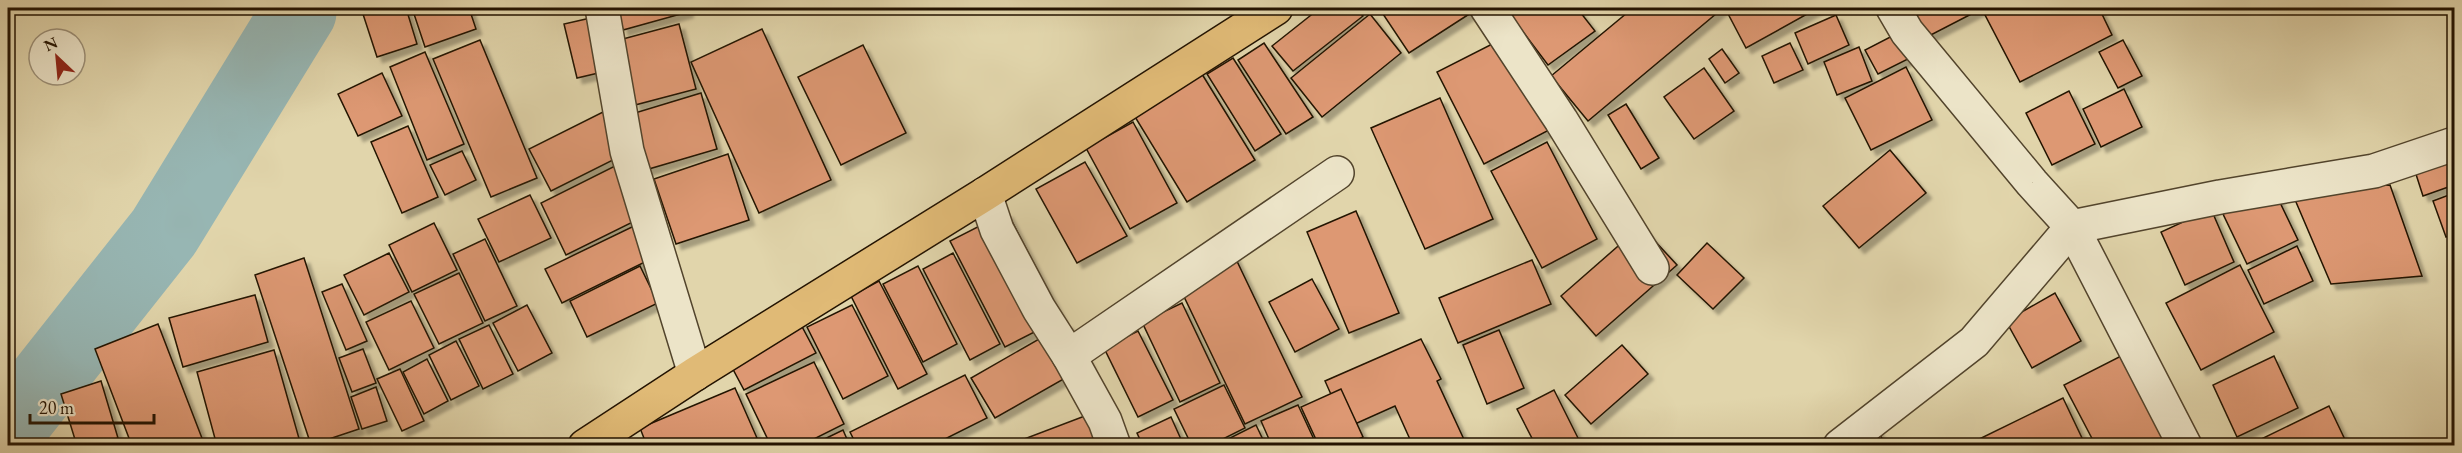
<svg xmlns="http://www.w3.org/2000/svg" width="2462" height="453" viewBox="0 0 2462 453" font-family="'EB Garamond',serif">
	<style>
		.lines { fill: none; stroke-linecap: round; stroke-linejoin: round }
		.river { stroke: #97b6b3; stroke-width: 75 }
		.building { fill: #dd9873; stroke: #231301; stroke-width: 1.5; filter: url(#shadow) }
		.street-casing { stroke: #52442c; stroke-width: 36 }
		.highway-casing { stroke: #231301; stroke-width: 36 }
		.street { stroke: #ece4c8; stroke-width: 33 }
		.highway { stroke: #e0ba76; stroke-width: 33 }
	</style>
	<defs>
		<filter id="shadow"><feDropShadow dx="5.5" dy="5.5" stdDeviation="1.5" flood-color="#0004"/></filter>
	</defs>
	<rect width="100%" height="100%" fill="#e1d5ab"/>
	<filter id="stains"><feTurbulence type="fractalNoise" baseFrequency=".00333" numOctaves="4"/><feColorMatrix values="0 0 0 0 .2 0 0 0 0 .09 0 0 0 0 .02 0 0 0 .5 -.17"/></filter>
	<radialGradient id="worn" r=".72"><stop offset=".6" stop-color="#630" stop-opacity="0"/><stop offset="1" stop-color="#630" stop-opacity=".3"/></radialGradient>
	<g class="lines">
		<polyline class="river" points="8,429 164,232 299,12 297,8"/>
	</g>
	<g class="building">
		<polygon points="361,8 406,8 417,44 377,57"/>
		<polygon points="412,8 469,8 476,29 425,47"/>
		<polygon points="617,8 687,8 688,12 623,30"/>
		<polygon points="1320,8 1356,8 1363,16 1293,71 1272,46"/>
		<polygon points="1379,8 1476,8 1477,9 1409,53"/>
		<polygon points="1505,8 1577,8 1595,31 1548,65"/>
		<polygon points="1633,8 1723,8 1588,121 1551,76"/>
		<polygon points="1725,8 1818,8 1746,48"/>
		<polygon points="1909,8 1983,8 1925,38"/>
		<polygon points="1995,8 2099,8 2112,35 2020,82 1984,13"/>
		<polygon points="1370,14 1401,53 1322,117 1291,78"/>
		<polygon points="1836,15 1849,45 1808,64 1795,33"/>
		<polygon points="595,17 607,71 577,78 564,24"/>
		<polygon points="679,24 696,89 635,105 619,40"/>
		<polygon points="762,29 831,180 759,213 691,62"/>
		<polygon points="1898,33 1910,58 1878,74 1865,50"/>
		<polygon points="1504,38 1551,129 1484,164 1437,72"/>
		<polygon points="480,40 537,178 491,197 433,59"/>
		<polygon points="2123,40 2142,76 2118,88 2099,52"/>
		<polygon points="1264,43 1313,117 1286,134 1238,60"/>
		<polygon points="1790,43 1803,70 1774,83 1762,56"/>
		<polygon points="863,45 906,133 841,165 798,77"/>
		<polygon points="1859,47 1872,81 1837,95 1824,62"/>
		<polygon points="1722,49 1739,73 1725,83 1709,59"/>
		<polygon points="425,52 464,144 427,160 390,67"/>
		<polygon points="1233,58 1281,134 1255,151 1207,74"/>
		<polygon points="1197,66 1255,160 1187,202 1129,107"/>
		<polygon points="1906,67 1932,120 1871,150 1845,98"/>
		<polygon points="1704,68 1734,111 1694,139 1664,97"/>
		<polygon points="382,73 402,116 358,136 338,94"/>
		<polygon points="2124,89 2142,127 2101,147 2083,109"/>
		<polygon points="2069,91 2095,144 2052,165 2026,113"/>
		<polygon points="701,93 717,149 642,171 625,116"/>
		<polygon points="1440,98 1493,219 1425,249 1371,128"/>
		<polygon points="1626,104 1659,158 1641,169 1608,115"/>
		<polygon points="603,112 625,154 551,191 529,149"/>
		<polygon points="1133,122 1177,203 1130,229 1086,148"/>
		<polygon points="408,126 438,197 402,213 371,142"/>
		<polygon points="1547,142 1597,239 1542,268 1491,171"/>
		<polygon points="1890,150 1926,193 1859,248 1823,206"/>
		<polygon points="2454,150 2454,185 2423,196 2413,165"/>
		<polygon points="462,151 476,180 445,195 430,165"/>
		<polygon points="728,154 749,220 676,244 654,179"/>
		<polygon points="1085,162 1127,236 1077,263 1036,189"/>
		<polygon points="619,164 645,216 566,255 541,203"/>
		<polygon points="2390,185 2422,276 2331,284 2290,188"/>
		<polygon points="2274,190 2298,240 2247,264 2223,214"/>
		<polygon points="2454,193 2454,234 2446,237 2433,201"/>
		<polygon points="530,195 551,238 499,262 478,219"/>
		<polygon points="2211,209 2234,262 2185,285 2161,232"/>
		<polygon points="1356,211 1399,313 1349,333 1307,232"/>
		<polygon points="1007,212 1062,318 1005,347 950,241"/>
		<polygon points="434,223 457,270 412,292 389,245"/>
		<polygon points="634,226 651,259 562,303 545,269"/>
		<polygon points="1641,226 1677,265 1596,336 1561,296"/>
		<polygon points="485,239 517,306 485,321 453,254"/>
		<polygon points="1707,243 1744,278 1713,309 1677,275"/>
		<polygon points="2297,246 2313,281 2264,304 2248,270"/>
		<polygon points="389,253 409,292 364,315 344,275"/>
		<polygon points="953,253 1000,344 970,360 923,269"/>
		<polygon points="1234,255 1302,397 1245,424 1177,282"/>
		<polygon points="304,258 359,429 311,445 255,275"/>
		<polygon points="1532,260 1551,304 1458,343 1439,298"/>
		<polygon points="2240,265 2274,332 2201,370 2166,303"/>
		<polygon points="640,266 658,303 587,337 570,301"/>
		<polygon points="918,266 957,344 923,362 883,284"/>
		<polygon points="459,273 483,323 439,344 414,294"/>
		<polygon points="1312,279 1339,329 1295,352 1269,302"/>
		<polygon points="879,281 927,374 898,389 851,296"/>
		<polygon points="342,284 367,341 346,350 322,292"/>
		<polygon points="2055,293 2081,341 2032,368 2006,321"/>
		<polygon points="255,295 268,342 183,367 169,318"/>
		<polygon points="411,301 434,348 389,370 366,322"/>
		<polygon points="1182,303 1220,383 1180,402 1142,322"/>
		<polygon points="527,305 552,353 518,371 493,323"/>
		<polygon points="852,305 888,376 843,399 807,327"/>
		<polygon points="799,321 816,353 744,390 727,358"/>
		<polygon points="1067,323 1090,364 995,418 971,378"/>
		<polygon points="158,324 205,446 132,446 95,349"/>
		<polygon points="489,325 513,374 483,389 459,339"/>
		<polygon points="1499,330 1524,388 1487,404 1463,345"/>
		<polygon points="1138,331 1173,400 1138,417 1104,348"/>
		<polygon points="1421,339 1441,379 1437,381 1467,446 1413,446 1395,406 1346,428 1325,381"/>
		<polygon points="456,341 479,386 451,400 429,355"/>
		<polygon points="1622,345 1648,374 1591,424 1565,395"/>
		<polygon points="363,349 376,383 352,392 339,358"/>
		<polygon points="274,350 300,442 288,446 217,446 197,372"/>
		<polygon points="2125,354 2168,446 2096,446 2064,385"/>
		<polygon points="2274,356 2298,408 2237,437 2213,385"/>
		<polygon points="427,359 448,401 424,414 403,372"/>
		<polygon points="814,362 844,424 800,446 771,446 746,394"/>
		<polygon points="400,369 424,421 402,431 377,379"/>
		<polygon points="965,375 987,418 931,446 857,446 850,432"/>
		<polygon points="101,381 118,438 94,446 77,446 61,394"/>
		<polygon points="1224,385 1245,428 1209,446 1192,446 1174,409"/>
		<polygon points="376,387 387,421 362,429 351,397"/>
		<polygon points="735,388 757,438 738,446 647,446 640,428"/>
		<polygon points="1341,389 1363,437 1345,446 1319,446 1301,407"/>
		<polygon points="1554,390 1581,444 1579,446 1536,446 1517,409"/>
		<polygon points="2063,398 2082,438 2068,446 1965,446"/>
		<polygon points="1298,405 1317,446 1272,446 1261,421"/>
		<polygon points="2329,406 2348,446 2247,446"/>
		<polygon points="1090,414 1101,446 1011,446 1011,444"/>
		<polygon points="1171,417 1184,446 1143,446 1137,433"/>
		<polygon points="1256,425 1266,446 1234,446 1230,438"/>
		<polygon points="1877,429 1886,446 1847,446"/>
		<polygon points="843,430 850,446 810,446"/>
	</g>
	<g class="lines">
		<g class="street-casing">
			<g id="street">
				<polyline points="602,8 627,151 695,374"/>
				<polyline points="1487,8 1561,120 1652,268"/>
				<polyline points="1893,8 1907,32 2032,183 2072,227 2185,446"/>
				<polyline points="985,194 997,230 1039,309 1069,356 1105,421 1114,446"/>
				<polyline points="1069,356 1337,173"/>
				<polyline points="1840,446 1974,342 2072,227 2220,197 2374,171 2454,144"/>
			</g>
		</g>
		<g class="highway-casing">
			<polyline id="highway" points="585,446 695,374 985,194 1276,8"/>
		</g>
		<use href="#street" class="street"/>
		<use href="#highway" class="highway"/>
	</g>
	<rect width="2462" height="453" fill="none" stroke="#e1d5ab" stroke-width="30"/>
	<rect x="9" y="9" width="2444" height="435" fill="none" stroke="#231301" stroke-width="3"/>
	<rect x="15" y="15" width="2432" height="423" fill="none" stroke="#231301" stroke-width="1.5"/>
	<g transform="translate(57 57) rotate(334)"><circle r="28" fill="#ece4c8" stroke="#9c9078" stroke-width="1.5"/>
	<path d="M0-4.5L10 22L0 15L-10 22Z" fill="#8f2418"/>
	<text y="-9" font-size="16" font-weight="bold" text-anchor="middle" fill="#231301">N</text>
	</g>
	<path d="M30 414v9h124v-9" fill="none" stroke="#231301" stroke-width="3"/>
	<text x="39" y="414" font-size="18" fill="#231301" stroke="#ece4c8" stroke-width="4.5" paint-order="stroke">20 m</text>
	<rect width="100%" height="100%" filter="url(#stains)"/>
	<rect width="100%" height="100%" fill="url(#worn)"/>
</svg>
